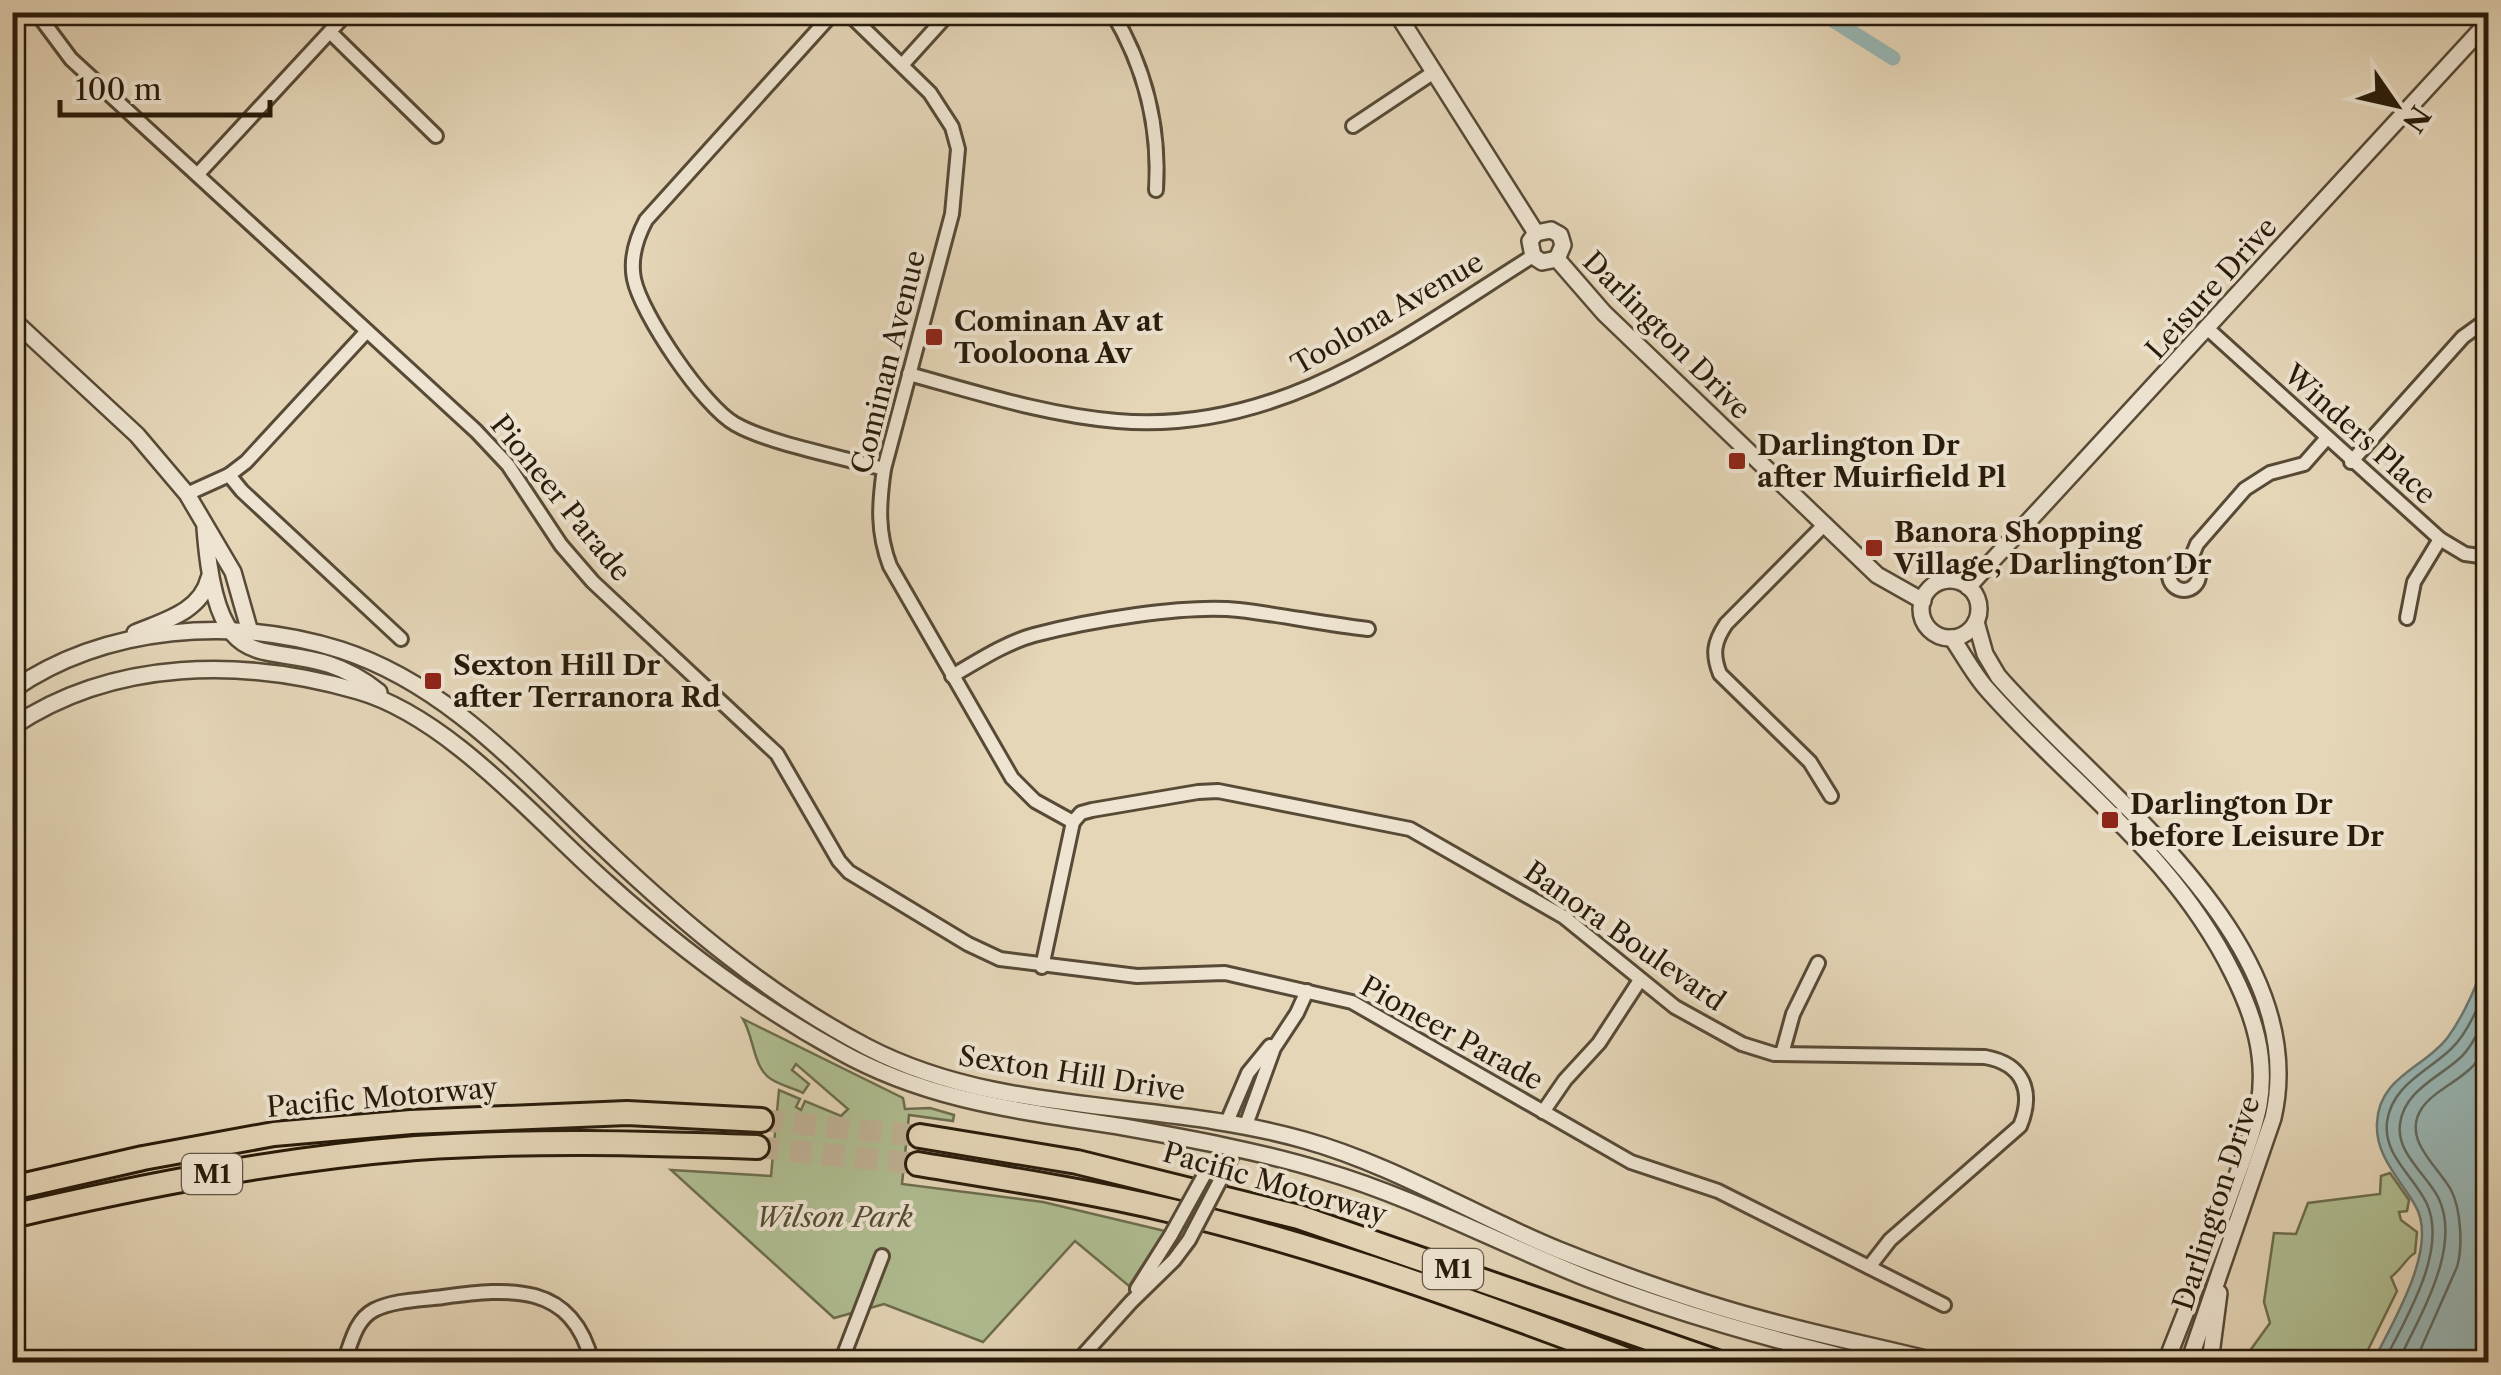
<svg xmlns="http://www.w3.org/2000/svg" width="2501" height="1375" viewBox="0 0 2501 1375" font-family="'Libre Caslon Text',serif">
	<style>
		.green { fill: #b0bf93; stroke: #6c6d4e; stroke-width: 2.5 }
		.water { fill: #98b7b6; stroke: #6b7971; stroke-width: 2.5 }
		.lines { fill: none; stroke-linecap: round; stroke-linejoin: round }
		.shore { stroke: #606960; stroke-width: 2.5 }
		.canal { stroke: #98b7b6; stroke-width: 15 }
		.motorway-tunnel { stroke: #bfb195; stroke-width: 22; stroke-dasharray: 22 11; stroke-linecap: butt }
		.minor-casing { stroke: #574a36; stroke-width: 18 }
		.tertiary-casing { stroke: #574a36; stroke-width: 20 }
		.motorway-casing { stroke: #281b0a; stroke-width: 28 }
		.minor { stroke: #eee4d1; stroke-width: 12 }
		.tertiary { stroke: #eee4d1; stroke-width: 15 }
		.motorway { stroke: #e5d6b8; stroke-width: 22 }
		.minor-bridge-casing { stroke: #574a36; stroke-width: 18; stroke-linecap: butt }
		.minor-bridge { stroke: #eee4d1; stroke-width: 12 }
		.poi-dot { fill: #8f2418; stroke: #eee4d1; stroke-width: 4 }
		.labels { text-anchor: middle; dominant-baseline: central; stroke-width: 8; stroke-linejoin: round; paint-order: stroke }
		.shield { fill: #eee4d1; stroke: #635746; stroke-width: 2.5 }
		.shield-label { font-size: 25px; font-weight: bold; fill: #281b0a }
		.street-label { font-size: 28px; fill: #281b0a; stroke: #eee4d1 }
		.poi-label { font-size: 28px; font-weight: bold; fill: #281b0a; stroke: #eee4d1; text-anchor: start }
		.park-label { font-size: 28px; font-style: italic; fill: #514c33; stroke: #eee4d1 }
	</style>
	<rect width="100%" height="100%" fill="#e5d6b8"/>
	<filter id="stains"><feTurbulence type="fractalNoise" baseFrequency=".002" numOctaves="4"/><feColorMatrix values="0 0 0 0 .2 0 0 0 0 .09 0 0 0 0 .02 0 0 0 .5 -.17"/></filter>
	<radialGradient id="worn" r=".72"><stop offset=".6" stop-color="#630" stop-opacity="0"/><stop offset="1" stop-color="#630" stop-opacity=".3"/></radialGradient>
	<g class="green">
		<path d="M743 1019 903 1098 905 1109 930 1108 954 1115 953 1121 909 1115 902 1184 1043 1202 1165 1231 1129 1286 1075 1241 983 1342 884 1304 834 1318 671 1170 771 1176 779 1090 800 1099 796 1107 801 1110 805 1101 841 1116 848 1109 796 1064 792 1070 809 1084 803 1093C793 1088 780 1085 771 1079 753 1068 754 1037 743 1019Z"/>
		<path d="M2390 1173 2409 1200 2407 1211 2399 1212 2401 1220 2417 1232 2415 1253C2407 1257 2401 1270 2391 1277L2397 1291 2362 1362H2247L2249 1352 2270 1323 2264 1302 2274 1233 2296 1234 2308 1203 2380 1194 2381 1176Z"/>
	</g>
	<path class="water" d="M2488 955V1362H2373C2392 1323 2440 1247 2415 1205 2400 1179 2375 1156 2377 1123 2379 1076 2425 1068 2448 1037 2466 1012 2477 983 2488 955Z"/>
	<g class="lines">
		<g class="shore">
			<path d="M2384 1362C2405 1319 2448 1252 2427 1204 2415 1177 2383 1156 2387 1122 2392 1085 2427 1072 2451 1049 2468 1033 2480 1004 2488 982"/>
			<path d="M2398 1362C2419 1317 2463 1247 2438 1197 2426 1174 2396 1153 2400 1124 2404 1091 2438 1078 2460 1058 2472 1047 2480 1028 2488 1013"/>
			<path d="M2415 1362 2457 1267C2463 1247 2461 1209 2451 1190 2437 1165 2401 1139 2422 1108 2433 1092 2457 1082 2471 1068 2479 1061 2483 1051 2488 1043"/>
		</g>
		<polyline class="canal" points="1820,12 1893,58"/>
		<g class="motorway-tunnel">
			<polyline points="761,1120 920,1136"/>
			<polyline points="757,1147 918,1164"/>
		</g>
		<g class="minor-casing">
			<g id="minor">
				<polyline points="36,12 71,59 476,431 508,465 561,545 593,582 777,754 839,861 849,872 968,944 1000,959 1137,976 1225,973 1352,1002 1631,1162 1718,1191 1944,1305"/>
				<path d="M834 12 646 220C637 237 630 259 634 279 641 314 704 407 735 424 770 444 842 457 884 469"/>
				<path d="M847 12 930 93 952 127 958 149 952 214 884 469C879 504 877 532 890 566L1012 778 1035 801 1073 822"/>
				<path d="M1112 12C1145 67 1160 127 1156 190"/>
				<polyline points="585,16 588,12"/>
				<polyline points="330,32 436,136"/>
				<polyline points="903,64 950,12"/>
				<polyline points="1353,126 1434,72"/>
				<polyline points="198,174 348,12"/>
				<polyline points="2208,329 2440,539 2465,554 2488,557"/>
				<path d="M909 374C978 393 1046 415 1117 421 1279 435 1404 337 1533 256"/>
				<polyline points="2351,462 2463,337 2488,319"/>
				<polyline points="229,475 242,491 401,639"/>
				<polyline points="187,494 229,475 246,462 367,331"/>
				<path d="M1825 524 1726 624C1714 642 1712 654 1720 674L1810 762 1831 796"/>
				<circle cx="2184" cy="575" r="15"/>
				<polyline points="2190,561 2197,544 2245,489 2270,473 2304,464 2326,439"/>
				<polyline points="2407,618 2414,582 2440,539"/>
				<path d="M952 676C978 661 1005 643 1034 635 1087 621 1186 604 1239 610 1282 615 1325 624 1368 629"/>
				<path d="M1073 822 1081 813 1092 810 1198 792 1218 791 1410 829 1564 917 1675 1007 1742 1044 1774 1054 1985 1057C2024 1064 2034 1092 2020 1126L1890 1240 1869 1267"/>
				<polyline points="1042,967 1073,822"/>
				<polyline points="1782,1054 1793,1014 1818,963"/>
				<polyline points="1543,1112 1565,1080 1599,1043 1640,980"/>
				<polyline points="1227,1122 1248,1073 1270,1046"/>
				<polyline points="1246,1125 1274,1048 1297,1013 1307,991"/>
				<polyline points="1224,1173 1235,1149"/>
				<polyline points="1137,1289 1171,1235"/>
				<path d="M344 1362C351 1344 355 1320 374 1310 394 1300 421 1300 443 1297 510 1288 572 1282 592 1362"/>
				<polyline points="841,1362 882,1256"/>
				<polyline points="1077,1362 1131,1302 1174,1260 1189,1240"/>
			</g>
		</g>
		<g class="tertiary-casing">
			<g id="tertiary">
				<polyline points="1396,12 1536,233"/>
				<polyline points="1536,233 1551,230 1560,235 1563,245 1557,259"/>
				<polyline points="1536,233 1530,241 1533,256 1542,262 1557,259"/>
				<polyline points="1557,259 1604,313 1877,575 1923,601"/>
				<polyline points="12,319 137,435 187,494 233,572 250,632"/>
				<path d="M205 528C219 714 283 615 379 692"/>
				<circle cx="1950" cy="609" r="29"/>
				<polyline points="1968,587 2488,22"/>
				<path d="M1976 622 1985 654 1998 676C2099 793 2314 941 2273 1118L2189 1362"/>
				<path d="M135 633C163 621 201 612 209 578"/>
				<path d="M1952 638C1963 654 1973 673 1986 688 2072 786 2173 852 2233 974 2254 1016 2267 1057 2259 1105 2253 1135 2241 1164 2231 1192 2211 1249 2188 1306 2166 1362"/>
				<path d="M12 690C106 625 234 616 341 650 449 685 523 772 603 847 683 923 769 996 867 1047 1001 1117 1161 1099 1304 1140 1394 1165 1473 1215 1559 1250 1629 1278 1699 1303 1772 1322 1827 1337 1883 1348 1938 1362"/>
				<path d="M12 727C114 658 244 658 358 691 449 717 537 821 607 883 678 947 755 1005 839 1051 930 1102 1023 1111 1124 1127 1191 1139 1258 1151 1324 1171 1416 1198 1500 1244 1589 1279 1679 1314 1771 1339 1864 1362"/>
				<polyline points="2210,1362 2219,1293"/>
			</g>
		</g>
		<g class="motorway-casing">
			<g id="motorway">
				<polyline points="920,1136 1077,1162 1299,1217 1717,1362"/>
				<path d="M918 1164C1003 1178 1088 1191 1172 1211 1328 1248 1482 1305 1633 1362"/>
				<polyline points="12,1188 143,1158 274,1134 411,1122 627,1113 761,1120"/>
				<path d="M12 1216C146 1185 279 1159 416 1148 530 1140 643 1143 757 1147"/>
			</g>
		</g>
		<use href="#minor" class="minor"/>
		<use href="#tertiary" class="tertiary"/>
		<use href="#motorway" class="motorway"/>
		<g class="minor-bridge-casing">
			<g id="minor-bridge">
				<polyline points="1171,1235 1207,1170"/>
				<polyline points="1189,1240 1224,1173"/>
			</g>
		</g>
		<use href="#minor-bridge" class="minor-bridge"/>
	</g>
	<g class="poi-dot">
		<rect x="924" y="327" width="20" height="20" rx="5"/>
		<rect x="1727" y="451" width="20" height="20" rx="5"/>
		<rect x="1864" y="538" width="20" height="20" rx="5"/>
		<rect x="423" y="671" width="20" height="20" rx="5"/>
		<rect x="2100" y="810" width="20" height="20" rx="5"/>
	</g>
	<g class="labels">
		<g class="shield">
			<rect x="182" y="1154" width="60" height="40" rx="8"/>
			<rect x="1423" y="1249" width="60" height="40" rx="8"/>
		</g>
		<g class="shield-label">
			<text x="212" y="1174">M1</text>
			<text x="1453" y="1269">M1</text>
		</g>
		<g class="street-label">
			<text transform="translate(2211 288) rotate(-48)">Leisure Drive</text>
			<text transform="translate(1387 313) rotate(-30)">Toolona Avenue</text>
			<text transform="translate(1667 335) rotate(45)">Darlington Drive</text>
			<text transform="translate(888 362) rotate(-76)">Cominan Avenue</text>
			<text transform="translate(2360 434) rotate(42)">Winders Place</text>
			<text transform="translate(561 498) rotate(51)">Pioneer Parade</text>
			<text transform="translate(1625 936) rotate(35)">Banora Boulevard</text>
			<text transform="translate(1452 1033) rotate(29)">Pioneer Parade</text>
			<text transform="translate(1072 1073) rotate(9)">Sexton Hill Drive</text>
			<text transform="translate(382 1097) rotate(-5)">Pacific Motorway</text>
			<text transform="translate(1275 1183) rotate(16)">Pacific Motorway</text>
			<text transform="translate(2216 1203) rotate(-72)">Darlington Drive</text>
		</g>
		<g class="poi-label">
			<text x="954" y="321">Cominan Av at<tspan x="954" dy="32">Tooloona Av</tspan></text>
			<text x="1757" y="445">Darlington Dr<tspan x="1757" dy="32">after Muirfield Pl</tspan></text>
			<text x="1894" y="532">Banora Shopping<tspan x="1894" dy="32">Village, Darlington Dr</tspan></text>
			<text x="453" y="665">Sexton Hill Dr<tspan x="453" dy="32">after Terranora Rd</tspan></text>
			<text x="2130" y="804">Darlington Dr<tspan x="2130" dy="32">before Leisure Dr</tspan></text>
		</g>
		<g class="park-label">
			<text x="834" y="1217">Wilson Park</text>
		</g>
	</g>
	<rect width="2501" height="1375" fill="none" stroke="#e5d6b8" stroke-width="50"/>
	<rect x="15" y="15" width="2471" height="1345" fill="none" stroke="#281b0a" stroke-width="5"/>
	<rect x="25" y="25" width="2451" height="1325" fill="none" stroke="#281b0a" stroke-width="2.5"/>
	<g transform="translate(2396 105) rotate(124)" stroke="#eee4d1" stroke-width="8" paint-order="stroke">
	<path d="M0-8L18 38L0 25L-18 38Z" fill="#281b0a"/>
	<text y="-15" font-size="28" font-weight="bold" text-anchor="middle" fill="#281b0a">N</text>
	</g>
	<path d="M60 100v15h210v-15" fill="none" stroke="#281b0a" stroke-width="5"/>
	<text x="75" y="100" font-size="30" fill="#281b0a" stroke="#eee4d1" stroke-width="8" paint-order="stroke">100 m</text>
	<rect width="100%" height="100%" filter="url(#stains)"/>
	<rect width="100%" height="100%" fill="url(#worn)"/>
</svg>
